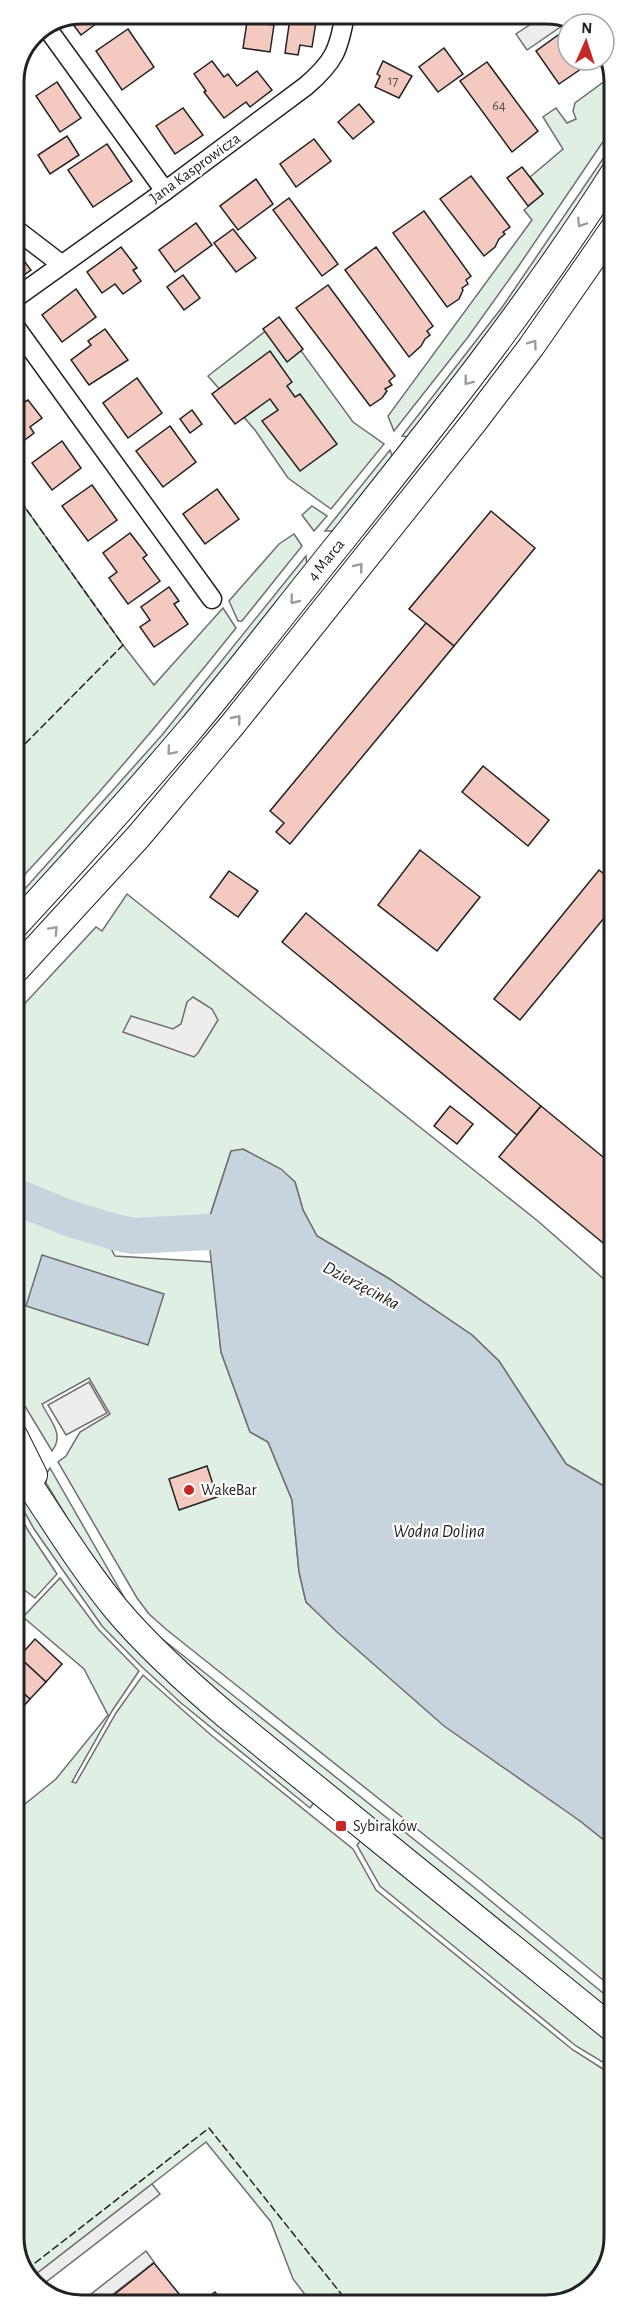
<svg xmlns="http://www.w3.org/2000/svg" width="628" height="2319" viewBox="0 0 628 2319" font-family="'Alegreya Sans',sans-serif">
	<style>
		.green { fill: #e0efe3; stroke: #6f6f6f; stroke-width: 1.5 }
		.parking { fill: #ededed; stroke: #6f6f6f; stroke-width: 1.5 }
		.water { fill: #c7d3dd; stroke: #6f6f6f; stroke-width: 1.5 }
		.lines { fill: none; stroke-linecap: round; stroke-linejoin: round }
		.river { stroke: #c7d3dd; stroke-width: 36 }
		.building { fill: #f3c9c0; stroke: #222; stroke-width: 1.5 }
		.street-casing { stroke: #222; stroke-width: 21 }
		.secondary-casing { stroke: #222; stroke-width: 28 }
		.street { stroke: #fff; stroke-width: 18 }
		.secondary { stroke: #fff; stroke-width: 26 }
		.fence { stroke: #222; stroke-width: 1.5; stroke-dasharray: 8 3; stroke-linecap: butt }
		.oneway { stroke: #9c9c9c }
		.poi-dot { fill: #c62828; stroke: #fff; stroke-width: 2 }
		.labels { text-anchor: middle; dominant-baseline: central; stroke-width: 4.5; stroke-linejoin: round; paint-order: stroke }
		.number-label { font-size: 14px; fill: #564c4a }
		.street-label { font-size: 16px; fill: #222; stroke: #fff }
		.poi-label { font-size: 16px; fill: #222; stroke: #fff; text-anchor: start }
		.water-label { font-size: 18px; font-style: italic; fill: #222; stroke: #fff }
		.rim { fill: none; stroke: #222; stroke-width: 3 }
	</style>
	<rect width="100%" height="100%" fill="#fff"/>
	<g class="green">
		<polygon points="613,75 613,127 518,267 468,337 394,431 388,416 532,220 524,210 543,194 530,177 563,149 543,117 556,108 567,123 576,119 573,111 575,103"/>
		<polygon points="613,144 613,154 601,174 493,330 408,437 402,436 503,306"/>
		<polygon points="272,326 299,348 353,422 384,444 331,509 288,478 255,430 208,376"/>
		<polygon points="390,450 393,458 335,531 325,531"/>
		<path d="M14 492 123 645 154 685 223 608 236 628C165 717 92 803 14 886Z"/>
		<polygon points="312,506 327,516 314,531 302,515"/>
		<polygon points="294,534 302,546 242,621 238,621 229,601 279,544"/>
		<polygon points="306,556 307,566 169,738 14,911 14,901 162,735"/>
		<polygon points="127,894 539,1222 614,1288 614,1495 609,1489 566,1464 499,1361 472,1335 388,1278 317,1236 303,1210 295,1182 231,1151 209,1219 138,1222 43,1196 14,1176 14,1015 96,927 102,931"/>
		<path d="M14 1206 108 1243 115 1256 212 1262 221 1352 250 1432 268 1442 292 1500 299 1572 306 1602 614 1848V1989L481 1880 167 1630 149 1614 137 1598 58 1462 66 1456 80 1432 110 1414 89 1378 42 1404C50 1421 65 1434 52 1451L14 1388Z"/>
		<polygon points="50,1468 128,1604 85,1547 46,1483 46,1474"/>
		<polygon points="14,1475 66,1559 315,1801 310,1808 181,1703 142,1667 102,1626 34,1529 14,1493"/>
		<polygon points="14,1505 29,1532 57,1574 35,1598 14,1582"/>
		<polygon points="60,1578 98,1629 139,1671 112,1711 72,1782 76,1783 116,1713 143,1675 211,1735 353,1849 376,1890 573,2050 614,2076 614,2237 600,2279 560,2304 313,2305 293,2279 271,2222 206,2142 31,2278 15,2251 15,1812 56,1779 108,1715 84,1669 23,1617"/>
		<polygon points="161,1638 475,1888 614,2002 614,2016 218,1693 159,1640"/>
		<polygon points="362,1839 614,2044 614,2069 576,2046 380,1886 357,1845"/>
	</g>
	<g class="parking">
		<polygon points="546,14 555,14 569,21 527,50 516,34"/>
		<polygon points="193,997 212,1009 218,1020 198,1053 194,1057 123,1032 131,1016 173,1029 181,1024 187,1002"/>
		<polygon points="89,1382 107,1413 66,1435 48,1405"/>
		<polygon points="152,2184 160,2194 37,2289 31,2278"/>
		<polygon points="146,2251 154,2262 143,2271 99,2305 77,2305"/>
	</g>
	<g class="water">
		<polygon points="243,1149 281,1169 295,1182 303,1210 317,1236 388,1278 472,1335 499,1361 566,1464 609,1489 614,1495 614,1848 580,1821 444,1726 337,1632 306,1602 299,1572 292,1500 268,1442 250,1432 221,1352 208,1232 209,1219 231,1151"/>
		<polygon points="42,1255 164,1294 148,1345 26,1306"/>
	</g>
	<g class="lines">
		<polyline class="river" points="14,1196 71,1219 118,1233 133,1236 208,1232 258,1236"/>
	</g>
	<g class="building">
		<polygon points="82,14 107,14 108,15 81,35 69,19"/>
		<polygon points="392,14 415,14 415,16 395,22"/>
		<polygon points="290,18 316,22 312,47 300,45 298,55 285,53"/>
		<polygon points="247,22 274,25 270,52 243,48"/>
		<polygon points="568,28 568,60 594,60 559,84 536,51"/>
		<polygon points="128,29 154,67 122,90 96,51"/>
		<polygon points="444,48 463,74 438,92 419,67"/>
		<polygon points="212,61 224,77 228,74 237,86 257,71 272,90 250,107 246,102 224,118 204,92 206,91 194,74"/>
		<polygon points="383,61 412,76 399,98 375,87 380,76 377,74"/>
		<polygon points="487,62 538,131 512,152 460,81"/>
		<polygon points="57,82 81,118 60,132 36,96"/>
		<polygon points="359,104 374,122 353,139 338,122"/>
		<polygon points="183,108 203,135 175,154 156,126"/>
		<polygon points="67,136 79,155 50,174 38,155"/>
		<polygon points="314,139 331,161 296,187 280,164"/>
		<polygon points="107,144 132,181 93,207 68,170"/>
		<polygon points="522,167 543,194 528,206 507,178"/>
		<polygon points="471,176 510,227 503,232 505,234 499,239 495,247 484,256 440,199"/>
		<polygon points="256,179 273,204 238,230 220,206"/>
		<polygon points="289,198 338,264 322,276 273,210"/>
		<polygon points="424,211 471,276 466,280 468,284 462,288 463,290 459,299 447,307 393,233"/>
		<polygon points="196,223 212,245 175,272 159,250"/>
		<polygon points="233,229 256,258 236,272 214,243"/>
		<polygon points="121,247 137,268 133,270 141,281 123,294 115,284 102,293 87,272"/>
		<polygon points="376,247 433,326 427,331 430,335 425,339 421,346 409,357 345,270"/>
		<polygon points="15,249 31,270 14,282 14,250"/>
		<polygon points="183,275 200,298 184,310 167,287"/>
		<polygon points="328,285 395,376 389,381 392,385 385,389 387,391 382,398 370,406 296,308"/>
		<polygon points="76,289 96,317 62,342 42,315"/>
		<polygon points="279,317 303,349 287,362 263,329"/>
		<polygon points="105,329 128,360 89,385 71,360 91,345 88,341"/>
		<polygon points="270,351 292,382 287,386 295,397 300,394 337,444 300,471 262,421 278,410 270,399 235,424 212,394"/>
		<polygon points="137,378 162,413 128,438 103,403"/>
		<polygon points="17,395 23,403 28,400 42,418 30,427 34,433 14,448 14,398"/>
		<polygon points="192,410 202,424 190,433 180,419"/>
		<polygon points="170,426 196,462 163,487 136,451"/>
		<polygon points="62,441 81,468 52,490 32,463"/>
		<polygon points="92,485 117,520 88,541 62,506"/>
		<polygon points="217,489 239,519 205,544 183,514"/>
		<polygon points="491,511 535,548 454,646 409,609"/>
		<polygon points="130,533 147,555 143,558 160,581 128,604 109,578 117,572 103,553"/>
		<polygon points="169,587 179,601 174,604 188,624 154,647 140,627 150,620 141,607"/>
		<polygon points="426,623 454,646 290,844 276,832 284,823 270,811"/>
		<polygon points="483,766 549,820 528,846 462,792"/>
		<polygon points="420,850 480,897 437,951 378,905"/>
		<polygon points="599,870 614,882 614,906 520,1020 494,999"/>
		<polygon points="229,871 258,891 238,917 210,897"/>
		<polygon points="306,913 541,1106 517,1135 282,942"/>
		<polygon points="450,1106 473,1124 457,1144 434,1126"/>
		<polygon points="541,1106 614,1166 614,1252 499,1157"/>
		<polygon points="207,1466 217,1497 179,1510 169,1479"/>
		<polygon points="35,1639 62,1664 46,1682 19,1657"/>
		<polygon points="19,1657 46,1682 30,1699 15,1686 15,1662"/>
		<polygon points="15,1686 30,1699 15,1716"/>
		<polygon points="154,2263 188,2305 101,2305"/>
		<polygon points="215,2292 225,2305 198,2305"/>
	</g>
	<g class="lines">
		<g class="street-casing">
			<g id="street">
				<polyline points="47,28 165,191"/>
				<polyline points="14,228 61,264"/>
				<path d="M14 299 165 191 306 86C334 62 339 50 345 14"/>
				<polyline points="14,325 212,599"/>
				<polyline points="14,1595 14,1607"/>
			</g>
		</g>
		<g class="secondary-casing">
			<g id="secondary">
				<path d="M14 927C73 863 132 798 188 732 241 669 291 603 343 539 437 421 532 302 613 174"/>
				<polyline points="14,972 138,837 233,724 474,422 531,347 613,229"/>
				<polyline points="14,1435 34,1475"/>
				<path d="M14 1462C48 1511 79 1564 117 1610 150 1649 188 1683 227 1716L614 2030"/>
			</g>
		</g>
		<use href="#street" class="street"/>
		<use href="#secondary" class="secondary"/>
		<g class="fence">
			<polyline points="14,492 123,645 14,755"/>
			<polyline points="26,2270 209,2128 350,2305"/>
		</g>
	</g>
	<defs><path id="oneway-chevron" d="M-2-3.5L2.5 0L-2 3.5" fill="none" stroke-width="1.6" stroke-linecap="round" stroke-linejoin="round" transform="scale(1.5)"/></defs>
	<g class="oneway">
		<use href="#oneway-chevron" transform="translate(581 223) rotate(123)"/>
		<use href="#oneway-chevron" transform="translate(533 344) rotate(-54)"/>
		<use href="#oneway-chevron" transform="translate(468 381) rotate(128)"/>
		<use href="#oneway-chevron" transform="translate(359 567) rotate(-51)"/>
		<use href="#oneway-chevron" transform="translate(294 600) rotate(129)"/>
		<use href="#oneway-chevron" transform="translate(237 719) rotate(-51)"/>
		<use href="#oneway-chevron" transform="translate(171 751) rotate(130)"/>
		<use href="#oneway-chevron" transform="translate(54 930) rotate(-47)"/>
	</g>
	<g class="poi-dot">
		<circle cx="189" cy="1490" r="6"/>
		<rect x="335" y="1820" width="12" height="12" rx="3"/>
	</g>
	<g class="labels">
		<g class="number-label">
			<text x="393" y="81">17</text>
			<text x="499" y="106">64</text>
		</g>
		<g class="street-label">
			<text transform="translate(195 168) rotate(-36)">Jana Kasprowicza</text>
			<text transform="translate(326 560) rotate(-51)">4 Marca</text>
		</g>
		<g class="poi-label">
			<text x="201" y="1490">WakeBar</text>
			<text x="353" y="1826">Sybiraków</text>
		</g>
		<g class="water-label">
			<text transform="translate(361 1286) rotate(28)">Dzierżęcinka</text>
			<text x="439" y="1532">Wodna Dolina</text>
		</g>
	</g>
	<path d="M0 0H628V2319H0ZM82 24H546A58 58 0 0 1 604 82V2237A58 58 0 0 1 546 2295H82A58 58 0 0 1 24 2237V82A58 58 0 0 1 82 24Z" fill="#fff" fill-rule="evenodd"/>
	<path class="rim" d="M82 24H546A58 58 0 0 1 604 82V2237A58 58 0 0 1 546 2295H82A58 58 0 0 1 24 2237V82A58 58 0 0 1 82 24Z"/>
	<g transform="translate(586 42) rotate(3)"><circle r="28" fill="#ffffff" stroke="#a7a7a7" stroke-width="1.5"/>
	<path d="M0-4.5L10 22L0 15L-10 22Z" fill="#c62828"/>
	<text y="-9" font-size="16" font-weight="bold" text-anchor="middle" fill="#222222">N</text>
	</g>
</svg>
